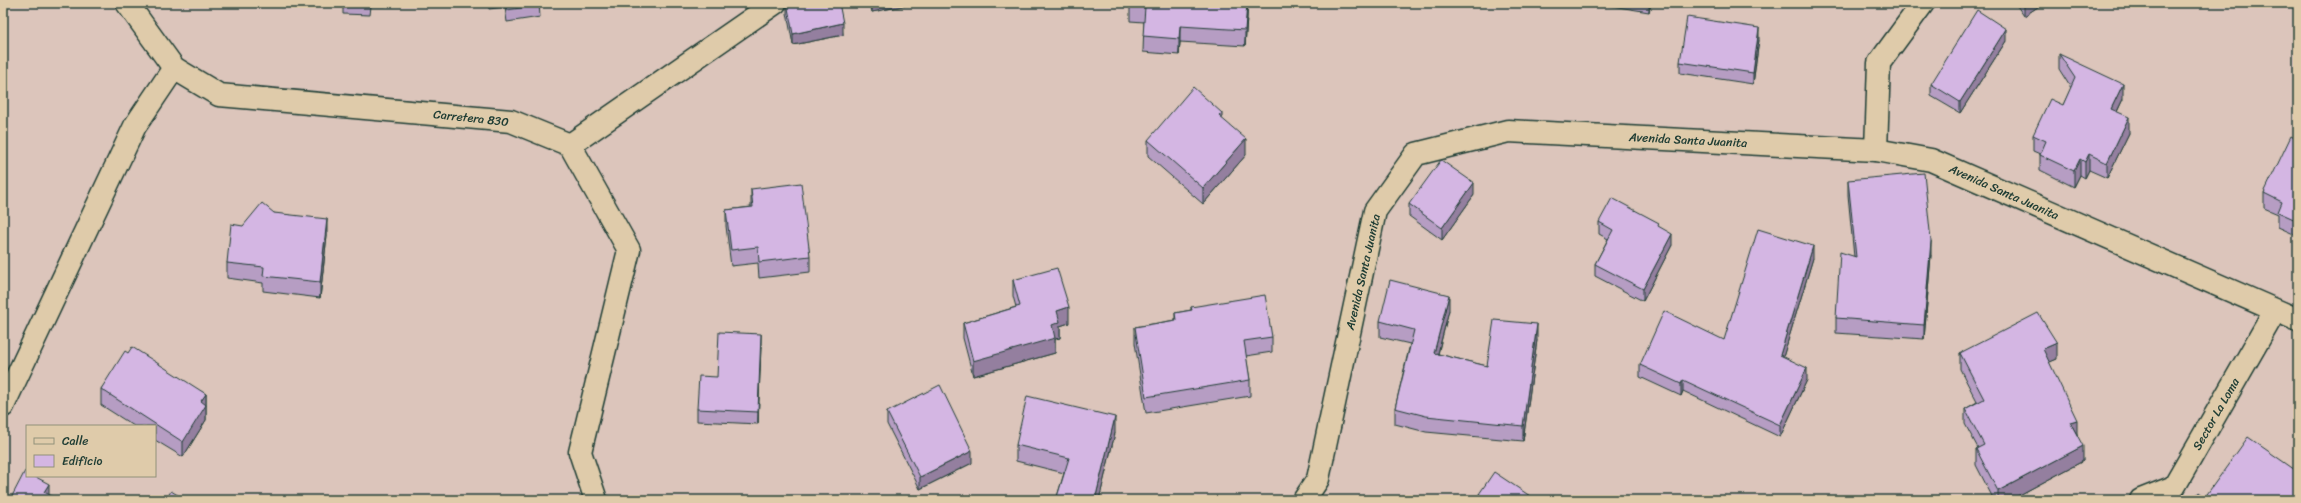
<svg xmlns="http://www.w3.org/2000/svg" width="2301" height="503" viewBox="0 0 2301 503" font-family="Sriracha,sans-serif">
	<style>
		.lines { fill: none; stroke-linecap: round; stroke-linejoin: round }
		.minor-casing { stroke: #1f3d34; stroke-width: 25 }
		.tertiary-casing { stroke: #1f3d34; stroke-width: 25 }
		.minor { stroke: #dfcbaa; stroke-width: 22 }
		.tertiary { stroke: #dfcbaa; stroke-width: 22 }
		.wall { fill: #b69dc3; stroke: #1f3d34 }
		.shaded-wall { fill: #947f9f; stroke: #1f3d34 }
		.building { fill: #d4b6e3; stroke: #1f3d34 }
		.labels { text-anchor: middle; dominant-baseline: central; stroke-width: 3; stroke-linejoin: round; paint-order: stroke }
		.street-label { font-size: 12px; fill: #1f3d34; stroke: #dfcbaa }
	</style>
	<rect width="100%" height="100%" fill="#dcc5bb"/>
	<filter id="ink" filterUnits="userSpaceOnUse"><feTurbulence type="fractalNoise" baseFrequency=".025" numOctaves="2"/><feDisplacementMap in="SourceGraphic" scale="8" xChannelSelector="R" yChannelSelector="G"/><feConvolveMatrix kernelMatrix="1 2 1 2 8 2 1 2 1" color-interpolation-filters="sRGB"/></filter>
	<g filter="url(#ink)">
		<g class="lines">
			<g class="minor-casing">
				<g id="minor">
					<polyline points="570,145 775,3"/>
					<polyline points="1876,150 1879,63 1923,3"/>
					<polyline points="3,406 135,126 174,68"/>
					<polyline points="1304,500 1318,479 1375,211 1416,154 1508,131 1876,150 1931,160 2298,320"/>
					<polyline points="2141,500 2174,487 2275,311"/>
				</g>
			</g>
			<g class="tertiary-casing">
				<polyline id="tertiary" points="127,3 174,68 219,95 511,121 570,145 629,250 580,452 596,500"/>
			</g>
			<use href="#minor" class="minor"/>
			<use href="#tertiary" class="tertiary"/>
		</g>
		<g class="wall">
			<polygon points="343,3 386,3 386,6 371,6 370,15 343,14"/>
			<polygon points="488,3 539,3 540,17 507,22 505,7 489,9"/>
			<polygon points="787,3 839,3 843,35 793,45 787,13"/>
			<polygon points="870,3 918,3 872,12"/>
			<polygon points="1130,3 1248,3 1245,46 1180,42 1179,55 1143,52 1144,22 1130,21"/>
			<polygon points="1593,3 1651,3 1649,12"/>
			<polygon points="2015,3 2044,3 2024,16"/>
			<polygon points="1759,40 1753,84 1680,73 1680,62"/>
			<polygon points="2006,41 1960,113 1931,96 1931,84"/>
			<polygon points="2059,54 2123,99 2117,112 2129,133 2107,178 2089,170 2085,178 2080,175 2074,187 2040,170 2040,154 2033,151 2033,135 2063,105 2071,88 2059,69"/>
			<polygon points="1222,119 1246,155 1203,204 1148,156 1148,140"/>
			<polygon points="2298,140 2298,236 2278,227 2278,214 2264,208 2264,193"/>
			<polygon points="1848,180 1931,255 1924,339 1836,333 1836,318 1854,257 1848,195"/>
			<polygon points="751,189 810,256 810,272 759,278 758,263 731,266 726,226 726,210 751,207"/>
			<polygon points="1474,195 1442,240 1409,216 1409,204"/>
			<polygon points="274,213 327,235 320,298 263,291 263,283 227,278 227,263 243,226"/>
			<polygon points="1599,222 1659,227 1672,245 1643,301 1595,276 1595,264 1608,239 1599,234"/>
			<polygon points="1813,258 1783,357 1807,380 1780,437 1683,391 1681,396 1640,377 1640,365 1724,340"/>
			<polygon points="1013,280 1069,323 1060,326 1060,338 1055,339 1055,353 973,376 963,338 963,323 1016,307 1013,296"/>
			<polygon points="1191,307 1272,337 1272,352 1246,356 1250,380 1250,396 1146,413 1135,343 1135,327 1175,320 1175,313 1191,310"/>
			<polygon points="1449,310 1438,354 1487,366 1537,340 1523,441 1426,432 1395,424 1395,408 1410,344 1380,337 1380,321"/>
			<polygon points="761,345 758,424 697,421 697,409 717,377"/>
			<polygon points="128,353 206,394 206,420 183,457 155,440 155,426 134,426 101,405 101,389"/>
			<polygon points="1960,353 2057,359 2049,362 2077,434 2083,461 2010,500 1994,500 1976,465 1976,449 1978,448 1965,424 1965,409 1977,402 1960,369"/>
			<polygon points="887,412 972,463 920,489 887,424"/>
			<polygon points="1115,433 1099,500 1056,500 1064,473 1016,461 1016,445"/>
			<polygon points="1479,494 1536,500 1479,500"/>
		</g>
		<g class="shaded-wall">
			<polygon points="872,3 918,3 872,12"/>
			<polygon points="1247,3 1248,3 1245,46 1245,30"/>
			<polygon points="1649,3 1651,3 1649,12"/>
			<polygon points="2024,3 2044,3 2024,16"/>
			<polygon points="843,23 843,35 793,45 793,34"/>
			<polygon points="1180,26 1180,42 1179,55 1179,39"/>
			<polygon points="1759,28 1759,40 1753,84 1753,73"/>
			<polygon points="2006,29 2006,41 1960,113 1960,102"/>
			<polygon points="2123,84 2123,99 2111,124 2111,109"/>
			<polygon points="1222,113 1222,128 1219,116"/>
			<polygon points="2129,117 2129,133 2107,178 2107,163"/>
			<polygon points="1246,139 1246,155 1203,204 1203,188"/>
			<polygon points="2089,154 2089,170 2085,178 2085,162"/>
			<polygon points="2080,159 2080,175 2074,187 2074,171"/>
			<polygon points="1474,183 1474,195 1442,240 1442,228"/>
			<polygon points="327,219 327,235 320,298 320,282"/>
			<polygon points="1672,234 1672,245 1643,301 1643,289"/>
			<polygon points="1931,241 1931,255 1924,339 1924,325"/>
			<polygon points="1813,246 1813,258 1780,367 1780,355"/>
			<polygon points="1449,295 1449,310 1434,369 1434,353"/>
			<polygon points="1069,307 1069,323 1060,326 1060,338 1055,339 1055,353 973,376 973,361 1052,325 1057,311"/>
			<polygon points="1537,324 1537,340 1523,441 1523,426"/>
			<polygon points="761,334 761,345 758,424 758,412"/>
			<polygon points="2057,343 2057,359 2043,365 2043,349"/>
			<polygon points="1807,368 1807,380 1780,437 1780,425"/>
			<polygon points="1683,380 1683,391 1681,396 1681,384"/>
			<polygon points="206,394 206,420 183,457 183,442 201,401"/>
			<polygon points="1115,417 1115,433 1099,500 1095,500"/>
			<polygon points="2077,420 2077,435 2070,422"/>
			<polygon points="2083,446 2083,461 2010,500 1998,500 1998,491"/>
			<polygon points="972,451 972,463 920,489 920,477"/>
			<polygon points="49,484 49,499 44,492"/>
			<polygon points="2298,495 2298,500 2295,500"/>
		</g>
		<g class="building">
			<polygon points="506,3 539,3 540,5 507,10"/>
			<polygon points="787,3 839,3 843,23 793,34"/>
			<polygon points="1130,3 1247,3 1245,30 1180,26 1179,39 1143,36 1145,7 1130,5"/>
			<polygon points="1977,10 2006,29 1960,102 1931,84"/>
			<polygon points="1687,17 1759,28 1753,73 1680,62"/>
			<polygon points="2059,54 2123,84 2111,109 2129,117 2107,163 2089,154 2085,162 2080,159 2074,171 2040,155 2046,141 2033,135 2050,99 2063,105 2075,78"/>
			<polygon points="1193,87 1222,113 1219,116 1246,139 1203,188 1148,140"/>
			<polygon points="2291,136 2298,140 2298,221 2278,212 2282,202 2264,193"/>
			<polygon points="1441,160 1474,183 1442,228 1409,204"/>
			<polygon points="1924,173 1931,241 1924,325 1836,318 1840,252 1856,257 1848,180"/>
			<polygon points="801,183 810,256 759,262 758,247 731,250 726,210 753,207 751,189"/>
			<polygon points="1612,198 1659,223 1658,226 1672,234 1643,289 1595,264 1613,230 1599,222"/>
			<polygon points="262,203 274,213 327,219 320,282 263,276 264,267 227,263 231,224 243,226"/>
			<polygon points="1758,229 1813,246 1780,355 1807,368 1780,425 1683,380 1681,384 1640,365 1664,311 1724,340"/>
			<polygon points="1057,268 1069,307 1057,311 1060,322 1052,325 1055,338 973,361 963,323 1020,306 1013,280"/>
			<polygon points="1390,280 1449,295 1434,353 1487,366 1494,320 1537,324 1523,426 1426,416 1395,408 1414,330 1380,321"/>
			<polygon points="1265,295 1272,337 1244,341 1250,380 1146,397 1135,327 1176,320 1175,313 1192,310 1191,307"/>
			<polygon points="2038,313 2057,343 2043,349 2077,420 2070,422 2083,446 1998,491 1976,449 1984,445 1965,409 1984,399 1960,353"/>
			<polygon points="719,332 761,334 758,412 697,409 699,376 717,377"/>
			<polygon points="132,347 206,394 201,401 206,405 183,442 101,389 125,351 128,353"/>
			<polygon points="940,385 972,451 920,477 887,412"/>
			<polygon points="1027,396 1115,417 1095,500 1056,500 1069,458 1016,445"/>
			<polygon points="2248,437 2298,472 2298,495 2295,500 2193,500 2199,492 2205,497"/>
			<polygon points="25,471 27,472 27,476 34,476 49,484 44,492 60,500 10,500"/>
			<polygon points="1494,472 1536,500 1488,500 1479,494"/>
			<polygon points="171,491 186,500 166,500"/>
		</g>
	</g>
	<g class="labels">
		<g class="street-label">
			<text transform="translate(471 118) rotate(6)">Carretera 830</text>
			<text transform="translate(1688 140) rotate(3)">Avenida Santa Juanita</text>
			<text transform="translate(2004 192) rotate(24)">Avenida Santa Juanita</text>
			<text transform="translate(1363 272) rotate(-77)">Avenida Santa Juanita</text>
			<text transform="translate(2216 414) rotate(-60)">Sector La Loma</text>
		</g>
	</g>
	<rect width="2301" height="503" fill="none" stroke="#dfcbaa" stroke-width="16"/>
	<rect x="8" y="8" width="2285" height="487" fill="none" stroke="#1f3d34" stroke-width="1.5" filter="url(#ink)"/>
	<rect x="26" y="425" width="130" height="52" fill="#dfcbaa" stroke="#92927b"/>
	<rect x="34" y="438" width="20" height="6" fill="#dfcbaa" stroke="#92927b"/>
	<text x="62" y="445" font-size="12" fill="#1f3d34">Calle</text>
	<rect x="34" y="455" width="20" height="12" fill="#d4b6e3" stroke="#92927b"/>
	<text x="62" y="465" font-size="12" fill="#1f3d34">Edificio</text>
</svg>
